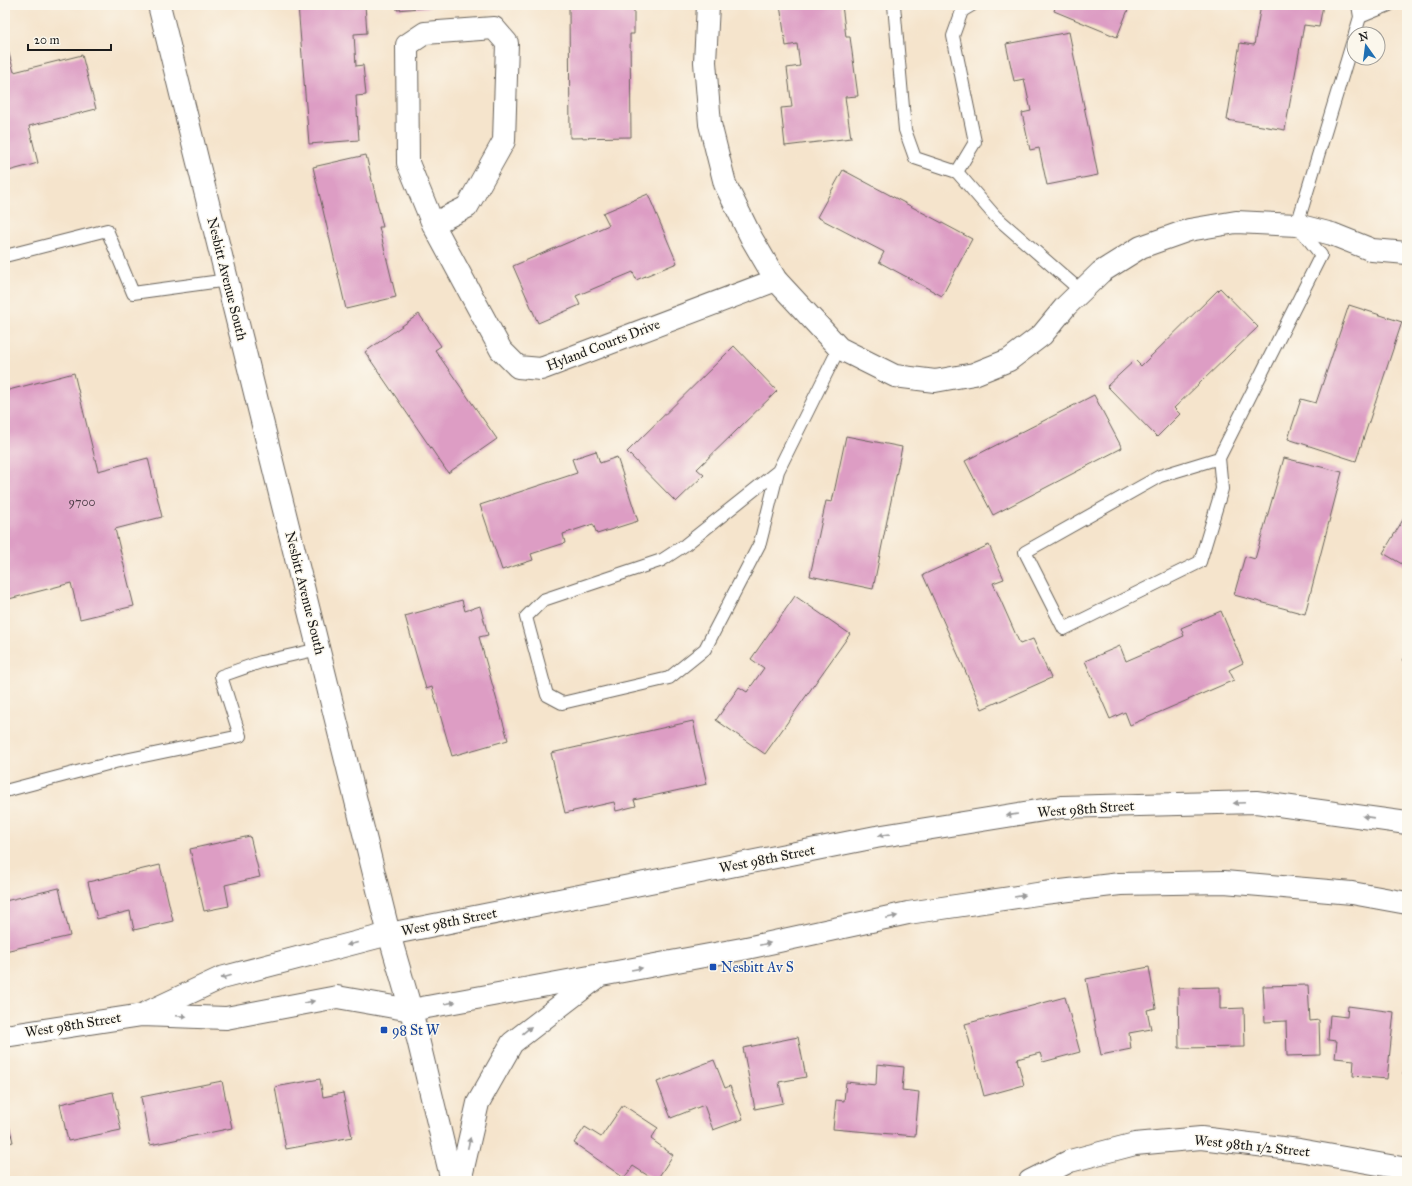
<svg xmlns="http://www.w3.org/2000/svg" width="1412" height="1186" viewBox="0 0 1412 1186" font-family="'IM FELL Great Primer',serif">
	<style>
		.building { fill: #dd9dc4 }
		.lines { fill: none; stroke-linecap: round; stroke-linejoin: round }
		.service-casing { stroke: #68625a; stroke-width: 14 }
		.minor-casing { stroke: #68625a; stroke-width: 24 }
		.tertiary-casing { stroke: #68625a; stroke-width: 24 }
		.service { stroke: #fff; stroke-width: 12 }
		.minor { stroke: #fff; stroke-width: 22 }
		.tertiary { stroke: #fff; stroke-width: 22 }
		.oneway { fill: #999 }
		.transit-dot { fill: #1a4fb4; stroke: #fbf7ec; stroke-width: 1.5 }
		.labels { text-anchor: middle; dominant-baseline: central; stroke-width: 3; stroke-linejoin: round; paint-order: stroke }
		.number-label { font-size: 12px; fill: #4c3c46 }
		.street-label { font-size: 14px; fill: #1c1c1c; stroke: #fbf7ec }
		.transit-label { font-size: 14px; fill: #164399; stroke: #fbf7ec; text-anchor: start }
	</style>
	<rect width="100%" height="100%" fill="#fbf7ec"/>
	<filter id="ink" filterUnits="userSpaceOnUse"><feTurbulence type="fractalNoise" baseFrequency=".025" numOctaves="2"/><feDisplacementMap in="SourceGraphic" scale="8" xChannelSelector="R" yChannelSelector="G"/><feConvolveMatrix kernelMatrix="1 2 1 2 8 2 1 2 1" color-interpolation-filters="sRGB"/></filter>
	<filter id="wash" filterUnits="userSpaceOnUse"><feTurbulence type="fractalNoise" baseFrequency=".012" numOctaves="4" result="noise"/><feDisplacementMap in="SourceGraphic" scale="16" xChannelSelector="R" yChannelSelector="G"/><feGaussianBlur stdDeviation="0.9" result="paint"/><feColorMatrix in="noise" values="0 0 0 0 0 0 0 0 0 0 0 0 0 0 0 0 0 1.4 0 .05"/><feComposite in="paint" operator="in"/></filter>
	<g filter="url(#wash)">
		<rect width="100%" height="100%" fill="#f5e4cc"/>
		<g id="blocks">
			<g class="building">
				<polygon points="298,5 365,5 367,33 354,34 356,66 363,65 366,95 356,96 359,140 309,144"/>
				<polygon points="397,5 431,5 431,7 397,10"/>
				<polygon points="569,5 634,5 634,34 630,34 631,137 570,138"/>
				<polygon points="780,5 842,5 846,37 850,37 858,96 845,97 851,138 785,146 781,108 792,107 787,68 800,66 797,44 786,46"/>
				<polygon points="1056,5 1130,5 1117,37 1054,11"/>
				<polygon points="1261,5 1323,5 1319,27 1304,25 1285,130 1227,120 1240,43 1254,45"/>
				<polygon points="1069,32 1098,175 1047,185 1039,148 1030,150 1022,113 1031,111 1024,79 1014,81 1006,44"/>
				<polygon points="5,39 14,72 82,55 96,109 29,126 38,163 5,172"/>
				<polygon points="366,155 383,227 379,227 396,297 346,309 313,167"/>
				<polygon points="843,170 972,239 942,296 879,262 884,252 817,217"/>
				<polygon points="648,194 677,263 636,280 633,272 576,296 580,305 538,323 513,266 609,225 603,213"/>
				<polygon points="1220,288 1258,327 1174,408 1180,414 1157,437 1107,386 1135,360 1141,366"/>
				<polygon points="1349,305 1402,322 1356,461 1288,439 1301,399 1316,403"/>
				<polygon points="419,314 441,346 435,350 497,439 448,473 365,352"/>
				<polygon points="734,346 777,391 697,469 704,475 676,502 627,452"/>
				<polygon points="74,373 98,471 148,458 162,517 115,529 134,606 80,619 71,583 5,600 5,391"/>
				<polygon points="1094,395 1122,448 993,515 965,461"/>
				<polygon points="846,436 902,447 873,589 810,576 826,501 832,502"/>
				<polygon points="596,451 600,463 617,457 638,521 597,534 593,524 563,534 565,543 531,554 533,560 502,570 480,505 577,473 572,459"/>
				<polygon points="1284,458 1342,472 1305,614 1234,595 1245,556 1255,559"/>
				<polygon points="1407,513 1407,567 1383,553"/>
				<polygon points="989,545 1004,579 993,583 1020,644 1033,639 1051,678 982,709 923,575"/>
				<polygon points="795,596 850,634 765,754 716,720 739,687 747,692 764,668 751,659"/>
				<polygon points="462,600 465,611 480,606 488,635 479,637 508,740 452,756 432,687 426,689 405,616"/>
				<polygon points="1221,611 1243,663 1229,670 1234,680 1130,725 1125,712 1110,719 1085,661 1120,646 1126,661 1184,636 1181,628"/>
				<polygon points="1407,654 1407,664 1402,660"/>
				<polygon points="693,721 707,784 634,800 636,806 616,811 614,802 565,813 551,753"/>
				<polygon points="250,836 260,877 225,885 229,906 204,911 190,849"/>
				<polygon points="160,865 173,921 134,930 130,911 97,919 88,882"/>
				<polygon points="59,888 70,936 5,951 5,901"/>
				<polygon points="1149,967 1156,1008 1147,1010 1151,1029 1129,1033 1131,1049 1101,1055 1086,979"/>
				<polygon points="1308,985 1310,1021 1319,1020 1320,1055 1287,1056 1286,1021 1265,1022 1263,986"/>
				<polygon points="1220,987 1220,1009 1244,1008 1245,1047 1179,1048 1178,988"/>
				<polygon points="1065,997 1080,1052 1043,1062 1040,1053 1017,1059 1024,1085 984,1096 965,1024"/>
				<polygon points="1348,1006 1394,1012 1387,1079 1353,1076 1354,1060 1335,1058 1337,1041 1328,1040 1330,1015 1347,1017"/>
				<polygon points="798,1037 806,1077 779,1082 783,1103 755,1109 743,1048"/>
				<polygon points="1406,1054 1407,1055 1407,1075 1403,1074"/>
				<polygon points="714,1060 725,1088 730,1086 743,1119 713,1130 704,1105 671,1118 657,1082"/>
				<polygon points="877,1064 904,1067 902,1090 919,1092 915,1136 833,1129 836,1100 844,1101 846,1082 876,1085"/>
				<polygon points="320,1079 323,1097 343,1093 352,1137 286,1149 275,1087"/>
				<polygon points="222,1081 232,1128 150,1145 141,1097"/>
				<polygon points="113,1092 121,1130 68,1141 60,1104"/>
				<polygon points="623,1105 658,1128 651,1139 673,1155 656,1181 633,1166 624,1178 574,1143 585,1127 601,1137"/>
				<polygon points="5,1108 13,1142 5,1144"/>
			</g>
		</g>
	</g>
	<g filter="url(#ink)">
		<use href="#blocks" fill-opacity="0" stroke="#68625a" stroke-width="1"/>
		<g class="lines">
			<g class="service-casing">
				<g id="service">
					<polyline points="894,5 905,130 915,158 957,172 995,216 1081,291"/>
					<polyline points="1360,17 1389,5"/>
					<polyline points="1355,34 1360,17 1358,5"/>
					<polyline points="957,172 975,142 953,36 962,11 972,5"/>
					<polyline points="5,256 107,230 133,293 228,280"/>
					<polyline points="1219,458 1160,476 1025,552 1064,629 1200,562 1222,489 1219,458 1321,255 1297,225 1354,37"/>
					<polyline points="778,471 760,543 705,649 669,678 562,703 547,695 526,617 543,600 662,560 685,545 778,471 839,348"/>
					<polyline points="5,791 115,762 240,736 221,676 261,662 319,649"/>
				</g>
			</g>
			<g class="minor-casing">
				<g id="minor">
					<polyline points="708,5 705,62 710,124 725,184 752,239 776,280 839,348 895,376 935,381 974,374 1009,360 1042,335 1066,306 1101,272 1141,247 1189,230 1236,222 1297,225 1332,234 1372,250 1407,253"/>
					<polyline points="433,224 467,207 504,141 507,43 494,28 425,33 407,45 408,163 433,224 501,350 518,367 541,369 776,280"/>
					<polyline points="144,1014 221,978 389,934"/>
					<polyline points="5,1036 142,1015 226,1018 337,997 411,1010"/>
					<polyline points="1030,1181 1070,1161 1135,1144 1201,1138 1299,1150 1407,1169"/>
				</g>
			</g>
			<g class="tertiary-casing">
				<g id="tertiary">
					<polyline points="159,5 389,934 411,1010 452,1181"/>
					<polyline points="389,934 876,837 1062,807 1256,802 1407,823"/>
					<polyline points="411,1010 742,949 908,913 1044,893 1120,884 1224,882 1352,893 1407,903"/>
					<polyline points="460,1181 478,1103 512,1043 595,979"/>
				</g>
			</g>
			<use href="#service" class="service"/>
			<use href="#minor" class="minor"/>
			<use href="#tertiary" class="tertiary"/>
		</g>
		<defs><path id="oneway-solid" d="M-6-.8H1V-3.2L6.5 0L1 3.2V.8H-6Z"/></defs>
		<g class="oneway">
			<use href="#oneway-solid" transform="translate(1239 803) rotate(178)"/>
			<use href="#oneway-solid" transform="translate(1012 815) rotate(171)"/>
			<use href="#oneway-solid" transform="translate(1368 817) rotate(-172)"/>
			<use href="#oneway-solid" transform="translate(884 835) rotate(171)"/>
			<use href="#oneway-solid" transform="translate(1020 896) rotate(-9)"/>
			<use href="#oneway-solid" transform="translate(892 917) rotate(-12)"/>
			<use href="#oneway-solid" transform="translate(352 944) rotate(166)"/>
			<use href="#oneway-solid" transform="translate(765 944) rotate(-12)"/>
			<use href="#oneway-solid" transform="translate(637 969) rotate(-10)"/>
			<use href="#oneway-solid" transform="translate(226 977) rotate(164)"/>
			<use href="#oneway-solid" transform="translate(309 1002) rotate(-11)"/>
			<use href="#oneway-solid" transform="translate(450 1003) rotate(-10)"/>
			<use href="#oneway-solid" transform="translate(181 1016) rotate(2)"/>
			<use href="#oneway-solid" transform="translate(527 1030) rotate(-39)"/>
			<use href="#oneway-solid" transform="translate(469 1143) rotate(-77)"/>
		</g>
	</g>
	<g class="transit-dot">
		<rect x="709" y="963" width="8" height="8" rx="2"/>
		<rect x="380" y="1026" width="8" height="8" rx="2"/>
	</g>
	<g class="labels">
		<g class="number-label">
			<text x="82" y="502">9700</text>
		</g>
		<g class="street-label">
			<text transform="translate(227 279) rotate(76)">Nesbitt Avenue South</text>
			<text transform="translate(603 345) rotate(-21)">Hyland Courts Drive</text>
			<text transform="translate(305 593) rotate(76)">Nesbitt Avenue South</text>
			<text transform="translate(1086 809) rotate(-4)">West 98th Street</text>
			<text transform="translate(767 859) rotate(-11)">West 98th Street</text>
			<text transform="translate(449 922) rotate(-11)">West 98th Street</text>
			<text transform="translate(73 1025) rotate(-9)">West 98th Street</text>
			<text transform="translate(1252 1146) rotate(6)">West 98th 1/2 Street</text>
		</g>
		<g class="transit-label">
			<text x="721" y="967">Nesbitt Av S</text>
			<text x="392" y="1030">98 St W</text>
		</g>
	</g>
	<rect width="1412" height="1186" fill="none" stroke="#fbf7ec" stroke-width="20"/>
	<g transform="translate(1366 46) rotate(346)"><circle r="19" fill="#fbf7ec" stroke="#a29f99"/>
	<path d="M0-3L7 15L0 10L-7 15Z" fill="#1f6fb2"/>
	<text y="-6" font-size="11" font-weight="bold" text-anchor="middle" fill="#1c1c1c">N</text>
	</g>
	<path d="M28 44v6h83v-6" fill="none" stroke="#1c1c1c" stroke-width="2"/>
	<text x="34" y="44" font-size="12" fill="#1c1c1c" stroke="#fbf7ec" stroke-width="3" paint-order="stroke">20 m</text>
</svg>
